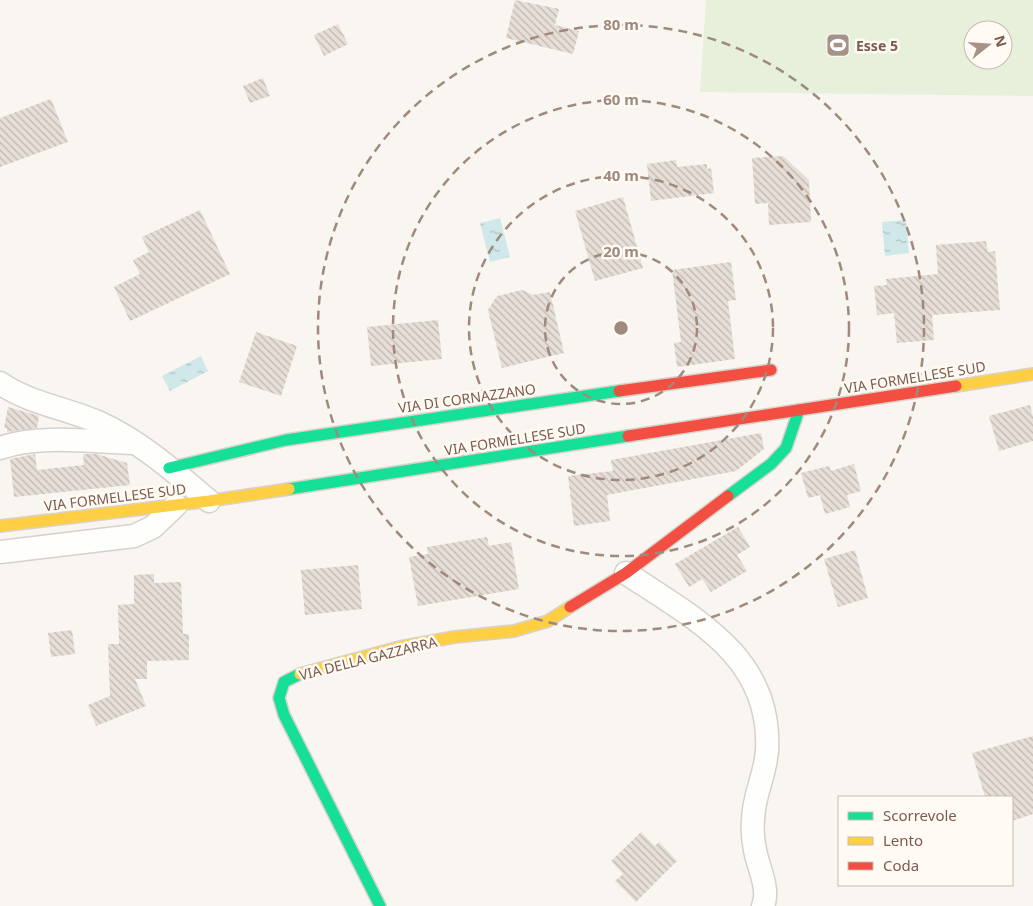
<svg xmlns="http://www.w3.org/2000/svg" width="1033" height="906" viewBox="0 0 1033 906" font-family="'Noto Sans',sans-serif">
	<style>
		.green { fill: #e7f0db; fill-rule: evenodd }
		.water { fill: url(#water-ripples) }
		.building { fill: url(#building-back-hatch) }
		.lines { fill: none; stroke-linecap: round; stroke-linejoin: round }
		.street-casing { stroke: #d7d1cb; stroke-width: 25 }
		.fast-casing { stroke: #d9d2cb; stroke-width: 14 }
		.slow-casing { stroke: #d9d2cb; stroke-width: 14 }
		.jam-casing { stroke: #d9d2cb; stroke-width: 14 }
		.street { stroke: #fefefd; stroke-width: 22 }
		.fast { stroke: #16e098; stroke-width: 11 }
		.slow { stroke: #ffcf43; stroke-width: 11 }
		.jam { stroke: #f24e42; stroke-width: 11 }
		.ring { fill: none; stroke: #9f8a7d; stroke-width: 2.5; stroke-dasharray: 9 6 }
		.labels { text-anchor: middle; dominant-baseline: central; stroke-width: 5; stroke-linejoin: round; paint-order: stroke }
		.poi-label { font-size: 14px; font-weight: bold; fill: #7a5c4d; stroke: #fffaf3; text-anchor: start }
		.street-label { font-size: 14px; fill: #7a5c4d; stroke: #fffaf3 }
		.centre { fill: #9f8a7d; stroke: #fffaf3; stroke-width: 2.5 }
		.ring-label { font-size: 15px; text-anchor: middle; font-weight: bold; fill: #9f8a7d; stroke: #fffaf3; stroke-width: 5; stroke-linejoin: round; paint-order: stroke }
	</style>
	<defs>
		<pattern id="water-ripples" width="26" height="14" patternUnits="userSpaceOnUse" patternTransform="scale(1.25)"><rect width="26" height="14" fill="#d0e8ea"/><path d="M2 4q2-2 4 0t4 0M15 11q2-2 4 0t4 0" fill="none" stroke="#aebfc0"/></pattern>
		<pattern id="building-back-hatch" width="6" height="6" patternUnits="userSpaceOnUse" patternTransform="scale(1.25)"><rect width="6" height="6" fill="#e6ded7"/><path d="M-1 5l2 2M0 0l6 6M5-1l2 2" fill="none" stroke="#bfb7b1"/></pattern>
	</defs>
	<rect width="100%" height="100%" fill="#f9f5f0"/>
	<path class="green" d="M706 0H1033V96L700 92ZM973 30H1003V60H973Z"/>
	<g class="water">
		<polygon points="500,218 510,257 490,262 480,223"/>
		<polygon points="906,220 909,253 885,256 882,222"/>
		<polygon points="201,356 208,371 170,391 162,376"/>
	</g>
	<g class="building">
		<polygon points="515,0 559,9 555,25 579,31 573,54 506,38"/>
		<polygon points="338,24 348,44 324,56 314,35"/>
		<polygon points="263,78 270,96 250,103 243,86"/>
		<polygon points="51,99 68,142 0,167 0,118"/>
		<polygon points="783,156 809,180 811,222 769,225 768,203 755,204 752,158"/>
		<polygon points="676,160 677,167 707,164 707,169 711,168 714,193 651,201 647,164"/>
		<polygon points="623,197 643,268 595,281 575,211"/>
		<polygon points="200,210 230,274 130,321 114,287 140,274 133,260 149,252 142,237"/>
		<polygon points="986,241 988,252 995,251 1000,310 932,315 934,340 897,343 894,313 877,315 874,286 887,285 886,279 938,274 936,245"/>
		<polygon points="731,262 736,300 728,301 735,359 677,367 674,343 681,342 672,270"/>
		<polygon points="522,290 533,295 550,292 564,353 502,368 488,310 497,296"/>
		<polygon points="438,320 442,359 371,366 367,327"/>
		<polygon points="256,332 297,346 281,396 239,382"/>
		<polygon points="1030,405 1033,417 1033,441 999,451 989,416"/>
		<polygon points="8,407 39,416 37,428 7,432 7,428 4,428"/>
		<polygon points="761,433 764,449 736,471 607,495 610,521 574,526 568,476 613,471 611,460"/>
		<polygon points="35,454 37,470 84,465 83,454 96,454 127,463 130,485 14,497 10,459"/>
		<polygon points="854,464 861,491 847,495 850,507 825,514 820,495 808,498 801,473 829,466 831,471"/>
		<polygon points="738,527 750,547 737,555 747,571 711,592 702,579 689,587 675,564"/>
		<polygon points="487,537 489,546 511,542 519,589 418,606 409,557 428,554 427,547"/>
		<polygon points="855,550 868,598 838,607 824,559"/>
		<polygon points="358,565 362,609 305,615 301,570"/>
		<polygon points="154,574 154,583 181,582 183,634 189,634 189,660 147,661 147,679 135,679 146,706 96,726 88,705 110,696 108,644 119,644 118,605 134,604 134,575"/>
		<polygon points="72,630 75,654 51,657 48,633"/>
		<polygon points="1033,736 1033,814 1012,821 1012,797 985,797 972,753"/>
		<polygon points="641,832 655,846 659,842 677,861 636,902 615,881 623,874 611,861"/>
	</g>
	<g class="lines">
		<g class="street-casing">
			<g id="street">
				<path d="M0 383C30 404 67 408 100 423 141 442 175 472 209 501"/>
				<path d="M0 448C39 434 92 442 133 443"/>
				<polyline points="0,552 134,536 153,527 176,505"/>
				<path d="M626 573C693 618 772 656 767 750 766 774 753 796 753 820 752 830 753 840 755 850 758 867 770 889 763 906"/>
			</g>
		</g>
		<g class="fast-casing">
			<g id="fast">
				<polyline points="169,468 286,440 619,391"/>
				<polyline points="289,489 628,436"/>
				<polyline points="728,496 771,464 786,448 799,410"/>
				<polyline points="300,674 284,682 279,698 284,715 380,906"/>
			</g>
		</g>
		<g class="slow-casing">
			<g id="slow">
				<polyline points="956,386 1033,374"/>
				<polyline points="0,526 209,501 289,489"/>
				<polyline points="300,674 400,647 455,637 514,631 548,621 570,607"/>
			</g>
		</g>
		<g class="jam-casing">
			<g id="jam">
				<polyline points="619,391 771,370"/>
				<polyline points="628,436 956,386"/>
				<polyline points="570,607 626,573 728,496"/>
			</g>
		</g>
		<use href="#street" class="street"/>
		<use href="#fast" class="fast"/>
		<use href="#slow" class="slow"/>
		<use href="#jam" class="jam"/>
	</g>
	<g class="ring">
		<circle cx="621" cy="328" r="76"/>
		<circle cx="621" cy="328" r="152"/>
		<circle cx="621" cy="328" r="228"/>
		<circle cx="621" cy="328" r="303"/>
	</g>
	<defs>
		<g id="stadium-square" transform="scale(1.25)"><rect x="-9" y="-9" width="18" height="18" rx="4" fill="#a69286" stroke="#fffaf3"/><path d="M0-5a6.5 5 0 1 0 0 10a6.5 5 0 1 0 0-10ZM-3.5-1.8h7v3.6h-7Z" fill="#fff"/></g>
	</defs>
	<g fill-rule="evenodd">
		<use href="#stadium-square" x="838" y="45"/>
	</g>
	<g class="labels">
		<g class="poi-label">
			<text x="856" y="45">Esse 5</text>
		</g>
		<g class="street-label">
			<text transform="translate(915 377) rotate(-9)">VIA FORMELLESE SUD</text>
			<text transform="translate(467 398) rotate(-8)">VIA DI CORNAZZANO</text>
			<text transform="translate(515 439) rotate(-9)">VIA FORMELLESE SUD</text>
			<text transform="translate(115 497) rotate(-7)">VIA FORMELLESE SUD</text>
			<text transform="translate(368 658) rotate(-14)">VIA DELLA GAZZARRA</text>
		</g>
	</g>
	<circle cx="621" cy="328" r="8" class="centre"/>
	<g class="ring-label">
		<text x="621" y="30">80 m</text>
		<text x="621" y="105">60 m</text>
		<text x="621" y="181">40 m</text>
		<text x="621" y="257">20 m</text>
	</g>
	<rect x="838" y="796" width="175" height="90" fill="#fffaf3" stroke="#cabbb1"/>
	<rect x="848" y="812" width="25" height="8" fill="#16e098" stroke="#cabbb1"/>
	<text x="883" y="821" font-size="15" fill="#7a5c4d">Scorrevole</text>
	<rect x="848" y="837" width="25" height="8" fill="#ffcf43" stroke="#cabbb1"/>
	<text x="883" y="846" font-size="15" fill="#7a5c4d">Lento</text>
	<rect x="848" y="862" width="25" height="8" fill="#f24e42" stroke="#cabbb1"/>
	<text x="883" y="871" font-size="15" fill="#7a5c4d">Coda</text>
	<g transform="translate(988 45) rotate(73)"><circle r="24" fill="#fffaf3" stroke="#cabbb1"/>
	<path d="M0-4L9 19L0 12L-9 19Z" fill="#a69286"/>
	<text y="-8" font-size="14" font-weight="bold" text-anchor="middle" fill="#7a5c4d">N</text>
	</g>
</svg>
